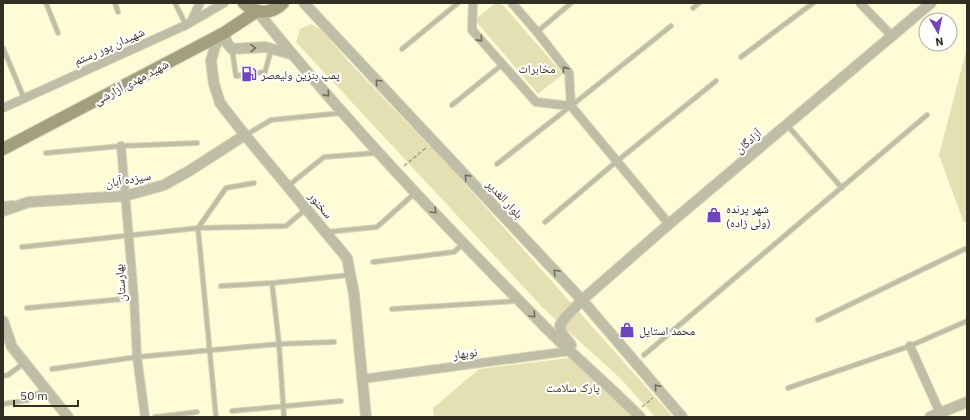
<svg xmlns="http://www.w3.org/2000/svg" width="970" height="420" viewBox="0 0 970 420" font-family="'IBM Plex Sans','Noto Naskh Arabic',sans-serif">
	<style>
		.green { fill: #e4e0b3 }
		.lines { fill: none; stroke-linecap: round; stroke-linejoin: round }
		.service-casing { stroke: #d9d6b6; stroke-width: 6 }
		.minor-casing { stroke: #d9d6b6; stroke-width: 10 }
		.tertiary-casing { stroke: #d9d6b6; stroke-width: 12 }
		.secondary-casing { stroke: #d9d6b6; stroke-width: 14 }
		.path { stroke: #a4a188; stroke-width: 1.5; stroke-dasharray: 4 2; stroke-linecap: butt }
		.service { stroke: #bebda6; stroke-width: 4 }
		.minor { stroke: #bebda6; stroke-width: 8 }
		.tertiary { stroke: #bebda6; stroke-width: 10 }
		.secondary { stroke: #a29f7e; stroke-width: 12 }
		.oneway { stroke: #706f5d }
		.labels { text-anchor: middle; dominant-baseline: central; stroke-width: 4; stroke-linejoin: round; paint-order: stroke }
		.street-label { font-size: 12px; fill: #312f22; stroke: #fff }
		.park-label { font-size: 12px; fill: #423e15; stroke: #fff }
		.poi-label { font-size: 12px; fill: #312f22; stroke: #fff; text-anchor: start }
	</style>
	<rect width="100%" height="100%" fill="#fefbd7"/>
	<g class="green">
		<polygon points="495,3 501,3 563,74 538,94 475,20"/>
		<polygon points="311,24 323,31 348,61 448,165 673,417 655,417 621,379 543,308 296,42 300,29"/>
		<polygon points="967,47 967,222 964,223 939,155"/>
		<polygon points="585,356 637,417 434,417 433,408 479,369"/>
	</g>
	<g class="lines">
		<g class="service-casing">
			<g id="service">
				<polyline points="46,3 58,33"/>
				<polyline points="115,3 118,12"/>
				<polyline points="175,3 186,25"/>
				<polyline points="693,8 699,3"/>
				<polyline points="537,32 571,3"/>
				<polyline points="3,48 24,98"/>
				<polyline points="232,49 236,76 265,72 271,50"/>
				<polyline points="402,49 458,3"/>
				<polyline points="741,57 813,3"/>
				<polyline points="452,105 503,64"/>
				<polyline points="787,125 842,188"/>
				<polyline points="246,135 271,120 341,113"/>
				<polyline points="46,153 121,146 197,143"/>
				<polyline points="497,164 571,106 671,26"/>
				<polyline points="288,186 324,157 376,153"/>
				<polyline points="3,204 13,203"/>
				<polyline points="545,222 616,162 716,81"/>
				<polyline points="327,232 377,227 415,193"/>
				<polyline points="22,247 198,228 286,226 306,209"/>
				<polyline points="373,262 454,252 464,243"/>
				<polyline points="272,283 279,344 284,417"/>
				<polyline points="221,286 272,283 350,275"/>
				<polyline points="27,308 134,298"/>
				<polyline points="392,309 517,301"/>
				<polyline points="818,320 967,248"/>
				<polyline points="644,355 927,115"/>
				<polyline points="52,369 137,357 279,344 334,342"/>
				<polyline points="3,376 8,375 24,363"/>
				<polyline points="788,388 910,346 967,321"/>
				<polyline points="3,404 28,400 44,389"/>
				<polyline points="232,411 341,401"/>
				<polyline points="155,417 197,412"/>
				<polyline points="216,417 198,228 226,188 254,183"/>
			</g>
		</g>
		<g class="minor-casing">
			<g id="minor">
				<polyline points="473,3 472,30 536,102 571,106"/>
				<polyline points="512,3 537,32 569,73 571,106"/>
				<polyline points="860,3 892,36"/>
				<polyline points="191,22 200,3"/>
				<polyline points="571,106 669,224"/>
				<polyline points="3,108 186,25 224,3"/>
				<polyline points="121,146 134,298 137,357 145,417"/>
				<polyline points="910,346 940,413"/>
				<polyline points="362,379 570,351"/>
			</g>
		</g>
		<g class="tertiary-casing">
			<g id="tertiary">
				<polyline points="304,3 582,300 682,417"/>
				<path d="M257 11C346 122 445 226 546 328 576 358 609 386 640 417"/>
				<polyline points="224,33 215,46 211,61 214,84 220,103 245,135 347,258 354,294 366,417"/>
				<polyline points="224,33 227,43 232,49 265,47 291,54"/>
				<polyline points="3,211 29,202 125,196 164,185 189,171 245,135"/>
				<polyline points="3,321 12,347 68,417"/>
				<polyline points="571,345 561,332 560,325 565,318 582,300 669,224 931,3"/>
				<polyline points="930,417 967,402"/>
			</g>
		</g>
		<g class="secondary-casing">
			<g id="secondary">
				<path d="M244 3C256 14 271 15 283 3"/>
				<polyline points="3,149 224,33 257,11"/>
			</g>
		</g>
		<g class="path">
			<polyline points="404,166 427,147"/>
			<polyline points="642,407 653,398"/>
		</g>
		<use href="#service" class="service"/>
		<use href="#minor" class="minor"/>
		<use href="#tertiary" class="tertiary"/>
		<use href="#secondary" class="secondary"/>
	</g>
	<defs><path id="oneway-chevron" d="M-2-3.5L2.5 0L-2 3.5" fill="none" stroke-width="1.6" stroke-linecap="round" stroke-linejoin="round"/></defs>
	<g class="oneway">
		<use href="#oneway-chevron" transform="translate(480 39) rotate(48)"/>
		<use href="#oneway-chevron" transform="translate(253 48) rotate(-2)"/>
		<use href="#oneway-chevron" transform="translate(565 69) rotate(-124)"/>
		<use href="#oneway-chevron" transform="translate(378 82) rotate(-133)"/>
		<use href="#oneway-chevron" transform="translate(327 94) rotate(48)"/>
		<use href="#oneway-chevron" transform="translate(467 177) rotate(-133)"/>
		<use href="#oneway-chevron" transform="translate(434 211) rotate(46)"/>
		<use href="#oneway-chevron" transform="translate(556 272) rotate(-133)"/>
		<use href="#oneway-chevron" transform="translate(533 315) rotate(46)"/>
		<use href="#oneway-chevron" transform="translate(657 387) rotate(-131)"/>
	</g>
	<defs>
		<g id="fuel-bare" transform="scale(1.2)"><path d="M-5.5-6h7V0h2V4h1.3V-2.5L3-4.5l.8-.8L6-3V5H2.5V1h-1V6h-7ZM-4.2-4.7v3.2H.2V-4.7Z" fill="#7044bc" stroke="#fff" stroke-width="2.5" paint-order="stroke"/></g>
		<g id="shop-bare" transform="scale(1.2)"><path d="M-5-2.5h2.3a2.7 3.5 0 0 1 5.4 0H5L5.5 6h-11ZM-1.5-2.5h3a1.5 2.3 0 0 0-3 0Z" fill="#7044bc" stroke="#fff" stroke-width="2.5" paint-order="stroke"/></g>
	</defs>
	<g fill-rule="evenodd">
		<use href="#fuel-bare" x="249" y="74"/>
		<use href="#shop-bare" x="714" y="215"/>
		<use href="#shop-bare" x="627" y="330"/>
	</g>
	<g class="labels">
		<g class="street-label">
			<text transform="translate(109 46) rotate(-24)">شهیدان پور رستم</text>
			<text transform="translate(131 82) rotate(-28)">شهید مهدی آزارشی</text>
			<text transform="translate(748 141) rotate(-40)">آزادگان</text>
			<text transform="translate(128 179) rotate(-10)">سیزده آبان</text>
			<text transform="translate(505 199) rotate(47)">بلوار الغدیر</text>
			<text transform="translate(321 205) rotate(50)">سخنور</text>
			<text transform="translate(120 283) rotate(-95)">بهارستان</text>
			<text transform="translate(465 353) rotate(-8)">نوبهار</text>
		</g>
		<g class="park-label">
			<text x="537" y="68">مخابرات</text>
			<text x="573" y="387">پارک سلامت</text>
		</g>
		<g class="poi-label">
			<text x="261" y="74">پمپ بنزین ولیعصر</text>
			<text x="726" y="208">شهر پرنده<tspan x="726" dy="14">(ولی زاده)</tspan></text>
			<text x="639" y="330">محمد استایل</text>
		</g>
	</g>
	<rect width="970" height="420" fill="none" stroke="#312f22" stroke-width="8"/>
	<g transform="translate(938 32) rotate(171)"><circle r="19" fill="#ffffff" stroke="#adaca7"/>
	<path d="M0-3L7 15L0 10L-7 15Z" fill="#7044bc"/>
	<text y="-6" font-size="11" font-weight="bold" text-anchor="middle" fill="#312f22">N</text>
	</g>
	<path d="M14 400v6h64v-6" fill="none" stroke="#312f22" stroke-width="2"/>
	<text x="20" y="400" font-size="12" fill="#312f22" stroke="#ffffff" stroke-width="3" paint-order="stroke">50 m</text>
</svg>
